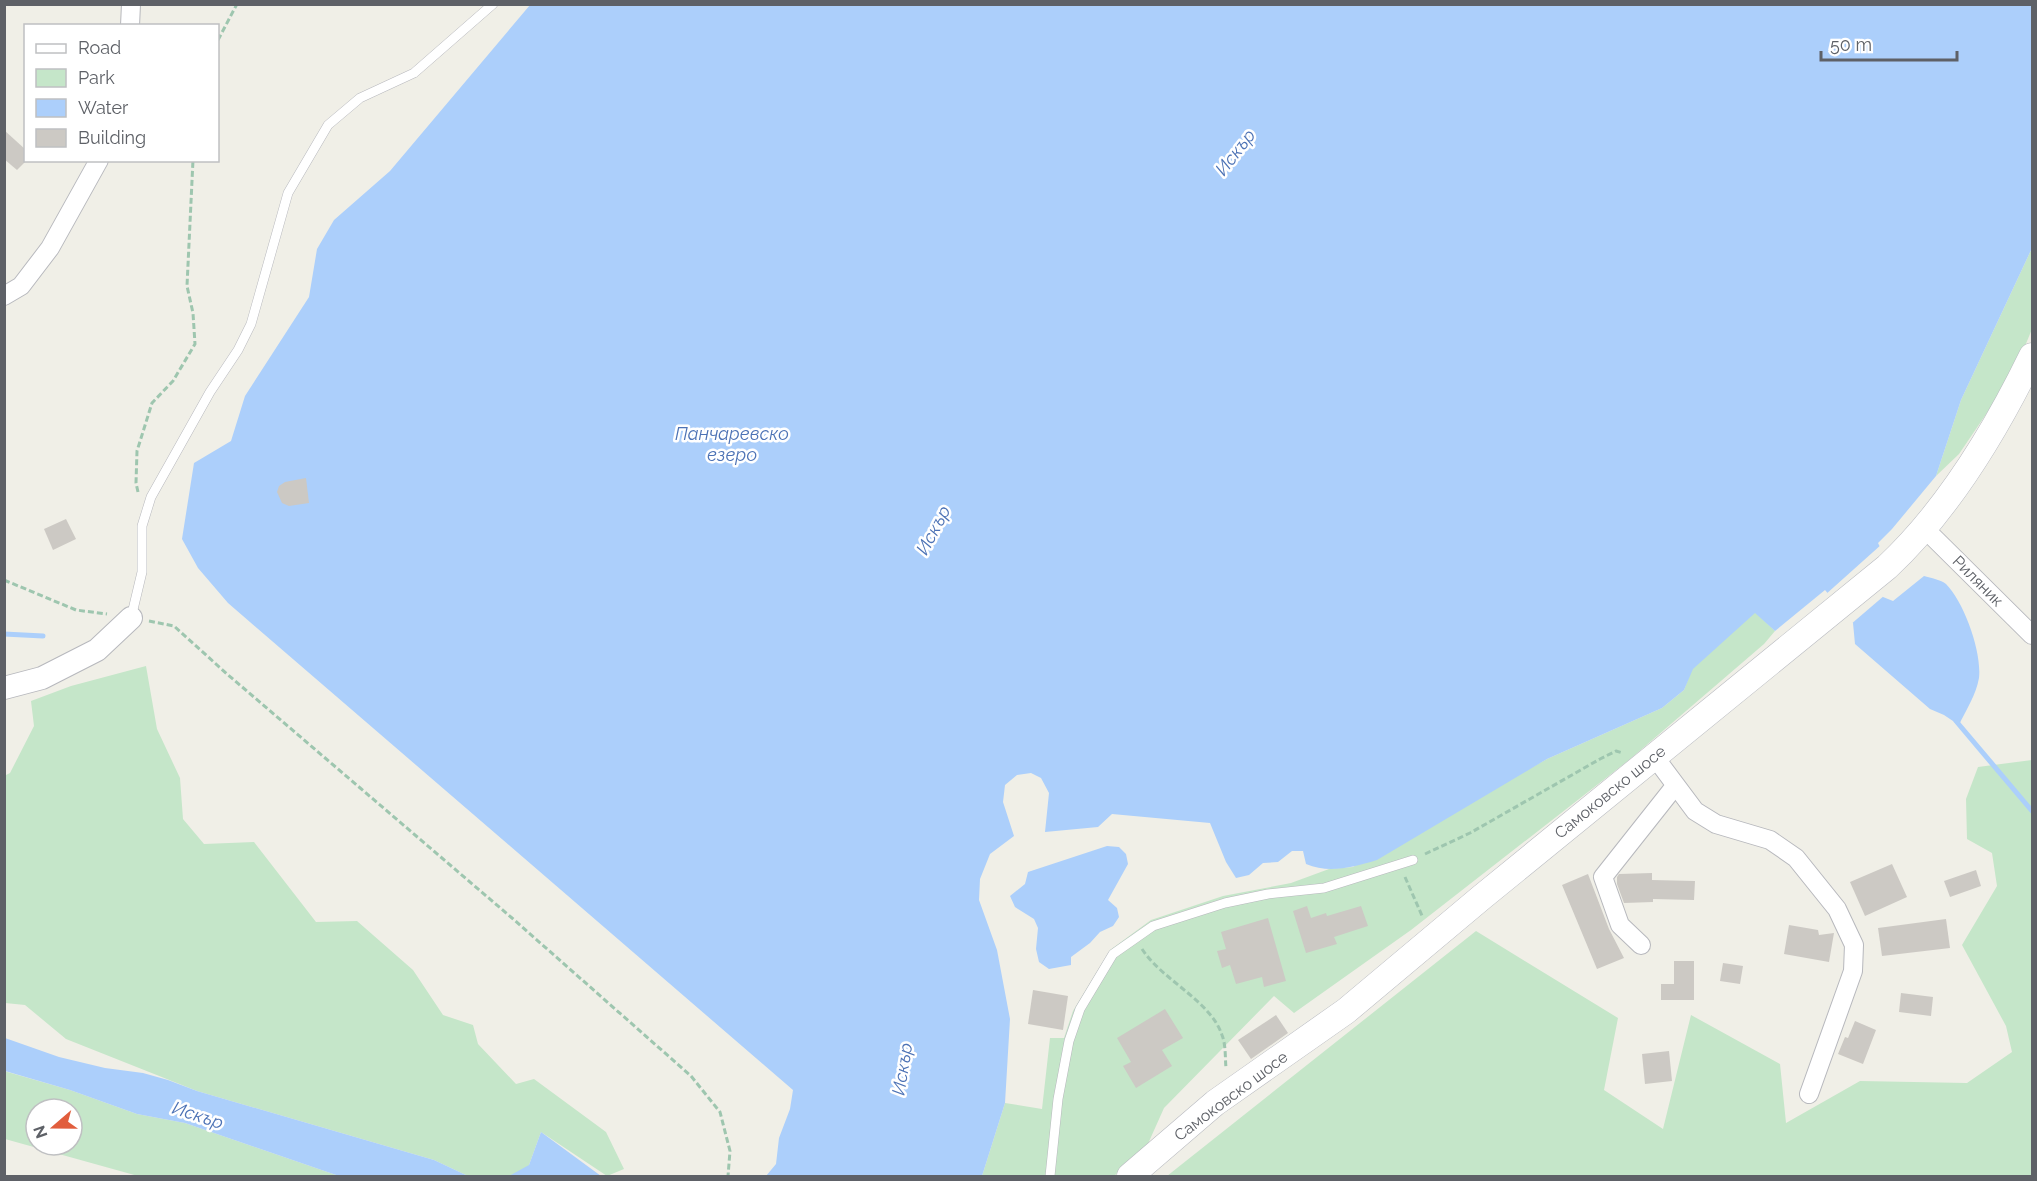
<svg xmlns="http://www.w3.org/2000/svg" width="2037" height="1181" viewBox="0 0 2037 1181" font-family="Raleway,sans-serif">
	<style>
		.green { fill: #c5e6c9; fill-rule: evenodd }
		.water { fill: #accffb }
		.pier { fill: #f0efe7 }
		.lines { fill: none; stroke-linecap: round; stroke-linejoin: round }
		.stream { stroke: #accffb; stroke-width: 5 }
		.building { fill: #ccc9c4 }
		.service-casing { stroke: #b7b8bd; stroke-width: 10 }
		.minor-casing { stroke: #b7b8bd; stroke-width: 20 }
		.tertiary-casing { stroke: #b7b8bd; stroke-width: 24 }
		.secondary-casing { stroke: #b8bac0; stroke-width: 27 }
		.path { stroke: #9ec6af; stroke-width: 3; stroke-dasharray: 6 3; stroke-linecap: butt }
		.service { stroke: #fff; stroke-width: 9 }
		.minor { stroke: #fff; stroke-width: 18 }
		.tertiary { stroke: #fff; stroke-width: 22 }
		.secondary { stroke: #fff; stroke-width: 26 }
		.labels { text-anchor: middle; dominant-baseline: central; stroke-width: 5; stroke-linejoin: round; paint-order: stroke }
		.street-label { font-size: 16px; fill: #5e6167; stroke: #fff }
		.water-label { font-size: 18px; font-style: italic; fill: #4c72b5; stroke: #fff }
	</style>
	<rect width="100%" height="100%" fill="#f0efe7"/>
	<g class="green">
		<polygon points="2032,248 2032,329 2014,373 1959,454 1936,476 1961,400"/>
		<polygon points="1755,612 1775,631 1764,644 1629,760 1411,930 1294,1013 1274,996 1164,1108 1147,1146 1114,1176 982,1176 1005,1103 1042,1109 1050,1038 1064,1038 1073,1011 1110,950 1151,920 1223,896 1291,883 1329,869 1353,867 1547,759 1662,708 1684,690 1692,669"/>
		<polygon points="146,666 157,729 180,778 183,819 204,844 254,842 316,922 357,921 413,970 443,1015 473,1025 478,1044 516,1084 534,1079 606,1132 624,1169 607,1176 541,1132 525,1176 468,1176 434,1160 197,1091 66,1039 25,1005 5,1003 4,776 10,773 34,726 31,701 71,686"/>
		<polygon points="2032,760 2032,1176 1167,1176 1476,931 1618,1018 1604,1090 1663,1129 1691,1015 1780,1064 1786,1123 1860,1081 1967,1083 2012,1052 2006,1026 1962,945 1997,886 1992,853 1967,839 1966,799 1978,767"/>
		<path d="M4 1071 70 1090 137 1114 185 1123 339 1176H138L5 1139ZM36 1109H72V1145H36Z"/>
	</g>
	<g class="water">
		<path d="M530 5H2032V248L1961 400 1936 476 1892 529 1878 543 1880 547 1883 597 1893 601 1924 576C1931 578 1941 580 1946 584 1964 602 1982 652 1979 678 1976 695 1966 710 1959 725L1944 715 1930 709 1855 644 1853 623 1825 590 1775 631 1755 613 1693 669 1684 690 1662 708 1547 759 1377 860C1354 867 1329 874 1306 864L1303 851H1292L1278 862 1263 863 1249 875 1236 878 1226 862 1210 823 1112 814 1098 827 1045 832 1049 793 1041 778 1031 773 1017 775 1005 785 1003 802 1014 836 990 854 980 879 979 900 997 950 1010 1019 1005 1103 982 1176H766L776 1164 779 1138 790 1109 793 1090 228 603 198 568 182 539 194 463 231 441 245 396 309 297 317 249 334 220 390 171Z"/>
		<polygon points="1107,846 1119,847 1126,854 1128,864 1108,900 1117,908 1119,917 1113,926 1100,932 1090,943 1071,957 1071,965 1049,969 1039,962 1036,949 1038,928 1034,919 1015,907 1010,896 1025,884 1028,872"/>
		<polygon points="5,1038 59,1057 105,1068 143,1073 168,1080 197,1091 434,1160 468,1176 339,1176 185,1123 137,1114 70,1090 5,1071"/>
		<polygon points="541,1132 601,1176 509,1176 529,1165"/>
	</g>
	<polygon class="pier" points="1882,544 1885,595 1850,625 1825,595"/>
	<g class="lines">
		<g class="stream">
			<polyline points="4,634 43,636"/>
			<polyline points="1956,721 2032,811"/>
		</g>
	</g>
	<g class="building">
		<polygon points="4,130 26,150 26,161 17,170 4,159"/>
		<polygon points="306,478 309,503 289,506 282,503 277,492 279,486 285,482"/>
		<polygon points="66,519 76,539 53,550 44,529"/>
		<polygon points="1892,864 1907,897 1865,916 1850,882"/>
		<polygon points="1976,870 1981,886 1950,897 1944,881"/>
		<polygon points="1652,873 1652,880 1695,881 1694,900 1653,899 1653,902 1624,903 1617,884 1617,877 1619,874"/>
		<polygon points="1588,874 1609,929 1624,958 1597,969 1562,885"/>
		<polygon points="1307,906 1311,918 1326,913 1327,916 1361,906 1368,926 1334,937 1337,944 1306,953 1293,911"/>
		<polygon points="1268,918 1286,981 1264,987 1262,977 1236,984 1230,965 1222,968 1217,951 1226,949 1221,932"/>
		<polygon points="1946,919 1950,948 1882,956 1878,928"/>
		<polygon points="1789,925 1818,930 1819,935 1834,933 1829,962 1784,954"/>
		<polygon points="1674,961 1694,961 1694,1000 1661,1000 1661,984 1674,984"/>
		<polygon points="1723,963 1743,966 1740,984 1720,981"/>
		<polygon points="1033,990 1068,996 1063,1030 1028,1024"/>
		<polygon points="1901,993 1933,997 1931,1016 1899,1012"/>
		<polygon points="1165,1009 1183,1038 1162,1050 1172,1066 1136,1088 1123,1066 1131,1062 1117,1038"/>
		<polygon points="1276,1015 1288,1033 1251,1059 1238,1040"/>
		<polygon points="1855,1021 1876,1030 1863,1064 1838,1054 1845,1037 1848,1038"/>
		<polygon points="1669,1051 1672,1081 1645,1084 1642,1054"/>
	</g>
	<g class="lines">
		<g class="service-casing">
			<g id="service">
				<polyline points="131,618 142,572 142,526 151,497 210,392 238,350 251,324 288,193 328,125 360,98 414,73 493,4"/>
				<polyline points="1050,1176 1058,1099 1069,1041 1080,1009 1113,954 1153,926 1225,903 1268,894 1324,888 1413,860"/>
			</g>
		</g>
		<g class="minor-casing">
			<g id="minor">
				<polyline points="130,26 131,4"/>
				<polyline points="4,296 21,286 50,248 99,160"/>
				<polyline points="1924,528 2032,635"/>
				<polyline points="1654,756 1695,811 1716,824 1770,840 1796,858 1837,909 1854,945 1853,971 1809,1094"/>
				<polyline points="1641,945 1620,925 1603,877 1675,786"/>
			</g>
		</g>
		<g class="tertiary-casing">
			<polyline id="tertiary" points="4,688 42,678 97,650 131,618"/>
		</g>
		<g class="secondary-casing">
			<path id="secondary" d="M1130 1176 1215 1103 1346 1011 1482 897 1887 567C1949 509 1995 432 2032 356"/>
		</g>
		<g class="path">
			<polyline points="218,40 237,4"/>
			<polyline points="138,492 136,483 137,451 152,403 173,381 195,344 193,313 187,286 193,160"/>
			<polyline points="4,580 76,610 107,614"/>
			<polyline points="149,621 174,626 227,674 512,918 691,1076 720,1112 730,1151 728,1176"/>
			<polyline points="1425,854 1470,833 1600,759 1616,751 1623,753"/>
			<polyline points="1405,877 1423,918"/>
			<path d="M1142 949C1163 981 1210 1000 1222 1035 1226 1045 1225 1058 1226 1068"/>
		</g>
		<use href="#service" class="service"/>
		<use href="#minor" class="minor"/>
		<use href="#tertiary" class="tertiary"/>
		<use href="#secondary" class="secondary"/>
	</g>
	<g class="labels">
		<g class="street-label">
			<text transform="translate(1978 581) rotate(45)">Риляник</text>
			<text transform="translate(1610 792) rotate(-39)">Самоковско шосе</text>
			<text transform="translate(1231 1096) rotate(-37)">Самоковско шосе</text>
		</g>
		<g class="water-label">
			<text transform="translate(1235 152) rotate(-52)">Искър</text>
			<text x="732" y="433">Панчаревско<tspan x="732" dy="21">езеро</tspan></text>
			<text transform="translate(933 530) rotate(-62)">Искър</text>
			<text transform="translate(902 1069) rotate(-81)">Искър</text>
			<text transform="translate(198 1115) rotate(18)">Искър</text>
		</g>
	</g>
	<rect width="2037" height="1181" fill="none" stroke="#5e6167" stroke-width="12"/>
	<rect x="24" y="24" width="195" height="138" fill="#ffffff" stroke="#bfc0c2" stroke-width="1.5"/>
	<rect x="36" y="44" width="30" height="9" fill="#ffffff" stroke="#bfc0c2" stroke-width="1.5"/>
	<text x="78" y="54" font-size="18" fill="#5e6167">Road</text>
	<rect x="36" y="69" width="30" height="18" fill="#c5e6c9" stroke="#bfc0c2" stroke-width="1.5"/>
	<text x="78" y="84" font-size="18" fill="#5e6167">Park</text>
	<rect x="36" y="99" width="30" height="18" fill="#accffb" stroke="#bfc0c2" stroke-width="1.5"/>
	<text x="78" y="114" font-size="18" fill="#5e6167">Water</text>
	<rect x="36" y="129" width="30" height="18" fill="#ccc9c4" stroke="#bfc0c2" stroke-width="1.5"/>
	<text x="78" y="144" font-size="18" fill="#5e6167">Building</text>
	<g transform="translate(54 1127) rotate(250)"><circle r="28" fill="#ffffff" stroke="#bfc0c2" stroke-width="1.5"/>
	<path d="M0-4.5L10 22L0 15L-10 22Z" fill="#e15d3c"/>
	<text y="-9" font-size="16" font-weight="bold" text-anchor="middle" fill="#5e6167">N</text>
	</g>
	<path d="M1821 51v9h136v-9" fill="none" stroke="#5e6167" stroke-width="3"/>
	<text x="1830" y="51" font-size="18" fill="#5e6167" stroke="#ffffff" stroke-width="4.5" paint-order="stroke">50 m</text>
</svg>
